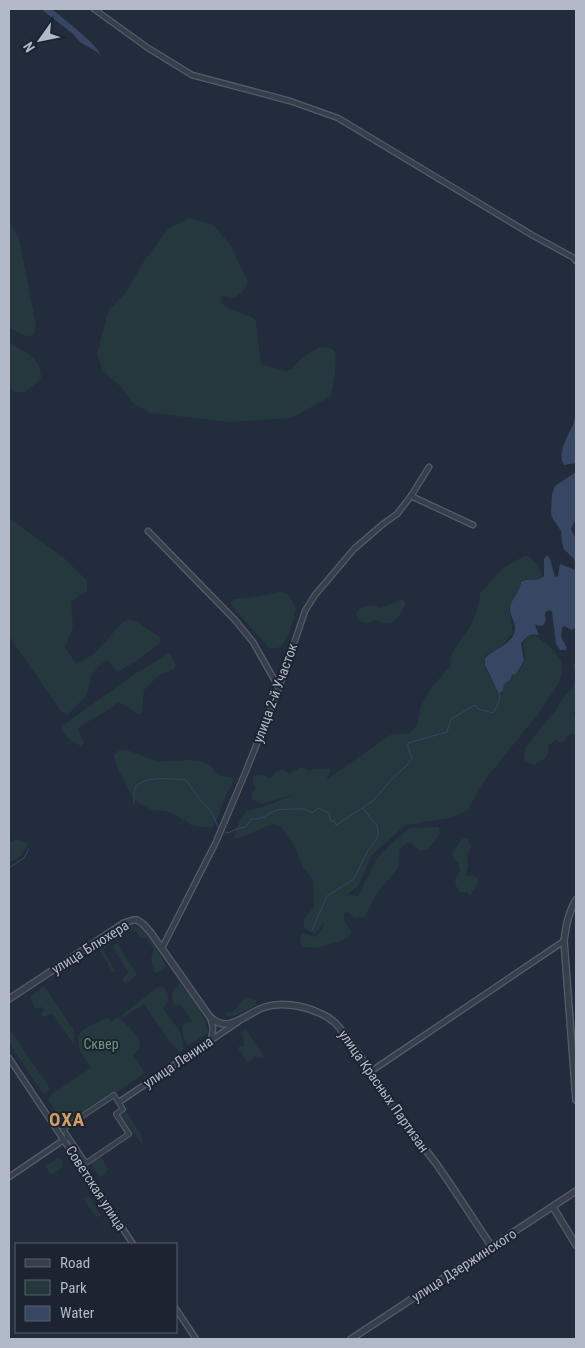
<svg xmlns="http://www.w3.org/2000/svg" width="585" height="1348" viewBox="0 0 585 1348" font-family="'Roboto Condensed',sans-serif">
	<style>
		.green { fill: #25383d }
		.water { fill: #374663 }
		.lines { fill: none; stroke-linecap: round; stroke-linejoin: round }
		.stream { stroke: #374663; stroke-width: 1 }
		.pedestrian-casing { stroke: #555c6a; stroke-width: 6 }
		.minor-casing { stroke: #555c6a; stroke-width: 7 }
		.tertiary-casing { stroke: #555c6a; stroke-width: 8 }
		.pedestrian { stroke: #373e4c; stroke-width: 4 }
		.minor { stroke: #373e4c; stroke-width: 4.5 }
		.tertiary { stroke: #373e4c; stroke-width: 5.5 }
		.labels { text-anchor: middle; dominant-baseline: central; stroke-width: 4; stroke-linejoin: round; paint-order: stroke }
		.street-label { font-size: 14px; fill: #b2b9c8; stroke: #1c2331 }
		.park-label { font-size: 14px; fill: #6a9978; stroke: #1c2331 }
		.district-label { font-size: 19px; font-weight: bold; letter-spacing: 1px; fill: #d49d61; stroke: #1c2331 }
	</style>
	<rect width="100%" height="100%" fill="#232c3c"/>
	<g class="green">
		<path d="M189 218 214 225 231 246 248 282C245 289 238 298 230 298 227 298 224 296 222 296L220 302 227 308 254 318 256 322 261 364 286 371 291 369 303 357 319 347 330 348 334 350 336 355 335 373 331 396 292 418 229 422 150 413 132 402 121 387 103 371 97 355 108 311 128 290 144 261 168 229Z"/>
		<polygon points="9,222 19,238 36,325 34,334 28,337 9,328"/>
		<path d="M9 342C24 352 42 356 41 379L25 392H15L9 386Z"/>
		<polygon points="9,518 65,559 87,581 87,591 71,602 73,627 65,647 76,664 94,654 123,622 128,619 137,622 161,638 160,643 135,662 117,672 107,660 99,666 91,676 87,695 67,715 61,711 9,636"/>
		<path d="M526 555C534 559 540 568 542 576L540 580 527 579 520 582V587L509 608 513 633C509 637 505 643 500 647 493 653 481 652 485 665 487 675 495 684 499 693L501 694 503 692 504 684 511 679 512 676C518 673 526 664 525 657 524 647 520 643 529 636H536L552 648 561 661 562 670 559 683 538 714 485 780 467 811 451 818 405 825 371 856 359 885 347 895 358 896 377 858 394 841 410 828 439 827 440 834 428 849 420 851 411 843H406L400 849 398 868 375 896 364 918 360 917 355 918 348 912 344 913V920L351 931V935L341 941 316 948 303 947 300 941 302 933 316 937 322 929 324 923 315 934 304 928V919L314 907 313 880 304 869 294 846 280 826 272 824 239 838H234L238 824 246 811 266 806 296 794 262 804 252 799V793L256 788 253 784V777C261 773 264 774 270 779L274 773 283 769 289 774 301 767 308 770 329 768 331 770 326 780 390 735 410 733 417 726 421 706 429 691 450 666 452 653 471 625 479 605 480 593 503 568Z"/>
		<path d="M278 592C290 592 292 600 296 609 293 622 287 656 268 647L232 606 231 601 235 599 250 598Z"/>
		<path d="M400 600H404C407 606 405 606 402 610 401 611 399 617 398 618 392 625 383 624 375 620L367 624 358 620 356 614C362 603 371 604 381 608Z"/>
		<path d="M169 653 176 665 174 669 158 676 144 690 142 713 138 714 120 703H117L105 712 80 726 78 729 84 742 81 746C73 742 62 736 62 726L138 672Z"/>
		<path d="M576 661V710L573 713 576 721V733L568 735 564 741 562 743 556 740 550 744 548 747C550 758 542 760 534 765L524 760 525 748 555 711 564 696 573 688 576 675 573 665Z"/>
		<path d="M125 750C136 752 146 759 158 761 174 763 193 756 208 764 213 766 214 772 219 775 224 778 228 775 233 778 234 784 230 788 227 793 221 804 220 818 212 828L191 825C187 821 174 814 168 812 163 810 157 811 153 810 144 807 135 802 131 794 129 791 128 787 126 784 120 774 116 766 114 755L118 751Z"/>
		<path d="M468 838 471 847 467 855 468 866 466 875 468 877 473 875 478 879 477 886 472 891 471 896 466 892H460C454 884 453 879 460 871L458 862 453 858V852L462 839Z"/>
		<path d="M17 839 28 843C24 854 20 859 9 862V843Z"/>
		<path d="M127 925C131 925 135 926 139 928 146 932 165 959 166 967L157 973 154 972 151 959 154 949 146 938H141L136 931 134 930 117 938 103 949 115 971 113 973 97 946Z"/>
		<polygon points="114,944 117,944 137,975 126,984 122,980 128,972 113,947"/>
		<path d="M181 984C192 998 206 1015 208 1033L187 1046 183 1035 182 1026 185 1023 192 1021 182 1006 174 1005 172 999 173 990Z"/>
		<path d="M159 986C167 987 169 995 168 1002L163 1008C172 1023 184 1030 183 1049L180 1052 170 1042 144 1004 124 1017 122 1015Z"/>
		<polygon points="42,987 45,987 73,1029 75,1036 73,1043 52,1013 44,1017 41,1014 44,1011 42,1007 35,1009 30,997"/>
		<polygon points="245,997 256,1001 256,1005 234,1016 226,1016 227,1012 233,1011"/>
		<path d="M118 1017C126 1024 133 1031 140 1040L139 1049 133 1055 145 1073 65 1127 48 1100 50 1096 55 1092 91 1068 79 1049 78 1036 84 1029 104 1019 107 1018 112 1022 114 1019Z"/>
		<polygon points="9,1028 49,1087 49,1090 44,1094 42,1092 9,1043"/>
		<polygon points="246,1029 264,1057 262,1058 254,1057 248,1063 238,1048 240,1046 245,1046 241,1032"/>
		<polygon points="124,1109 141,1134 143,1145 134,1133 129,1134 116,1114"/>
		<polygon points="99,1154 109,1170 100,1177 89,1161"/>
		<polygon points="58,1158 62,1161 63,1167 53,1174 50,1174 46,1166"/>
		<polygon points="87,1196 90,1197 101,1216 96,1217 84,1200 84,1198"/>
	</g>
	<g class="water">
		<path d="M41 9H52C63 19 99 45 101 56L97 52 80 42 73 34Z"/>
		<path d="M576 416V463L564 465C557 454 567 437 572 427 574 423 574 420 576 416Z"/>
		<polygon points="576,472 576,518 571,529 576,539 576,561 564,549 562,543 561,531 553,519 551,514 552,494 555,486"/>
		<path d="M547 555 550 559 555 577 558 576 560 564 576 570V627L572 630 564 626 562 628 561 637 567 648 565 650H560L556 644 552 612 550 610C542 612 547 616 545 623L542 626 535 625 539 635C530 633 527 636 521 643L524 661 516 674 512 675 510 680 504 684 503 691 499 694 485 665V658C492 649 513 645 515 630 516 622 509 615 510 607 512 598 520 592 521 582 529 577 537 583 544 576V559Z"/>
	</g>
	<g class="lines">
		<g class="stream">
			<polyline points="575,559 576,573"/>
			<path d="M134 804C135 800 133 796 134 792 137 774 172 779 186 780L201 801 212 813 218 827"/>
			<path d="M225 832 228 833 239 828 246 827 251 819C264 820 266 814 277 810 279 809 303 809 305 809 308 810 310 812 312 813L318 808 329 813 330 820 334 821 336 825 373 801 392 779 407 765 412 758 408 747V743L447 732 451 719 475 705 478 709 493 713 499 702 500 694"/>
			<polyline points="9,868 24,858 29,849"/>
			<polyline points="312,930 327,896 354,879 367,852 375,842 378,835 377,825 371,819 363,808"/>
		</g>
		<g class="pedestrian-casing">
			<polygon id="pedestrian" points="114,1095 123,1109 116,1114 129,1134 86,1163 63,1129"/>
		</g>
		<g class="minor-casing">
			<g id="minor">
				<polyline points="94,9 148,48 192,75 290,101 338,118 532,235 574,258 576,261"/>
				<polyline points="411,496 473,525"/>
				<polyline points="148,531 235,620 253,642 279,688"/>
				<polyline points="162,948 216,842 246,771 279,688 305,611 315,595 354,549 383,524 397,514 411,496 429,467"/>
				<polyline points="210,1017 213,1028 211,1040"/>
				<polyline points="9,1058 133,1244"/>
				<polyline points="370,1072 564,941"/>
				<polyline points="119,1102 238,1022"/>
				<polyline points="9,1177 68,1137"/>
				<polyline points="176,1309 196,1339"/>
			</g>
		</g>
		<g class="tertiary-casing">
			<g id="tertiary">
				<path d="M576 900C568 913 566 926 564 941L576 1100"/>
				<path d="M9 999 124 923 133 920H137L143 924 151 933 210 1017C229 1035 246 1013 265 1007 281 1002 301 1005 317 1012 325 1015 333 1020 338 1026 360 1052 376 1083 396 1111 408 1128 422 1145 435 1162 455 1190 473 1219 492 1247"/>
				<polyline points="553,1207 576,1245"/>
				<polyline points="351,1339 576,1191"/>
			</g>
		</g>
		<use href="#pedestrian" class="pedestrian"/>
		<use href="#minor" class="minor"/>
		<use href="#tertiary" class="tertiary"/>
	</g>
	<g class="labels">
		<g class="street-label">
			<text transform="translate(275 693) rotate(-70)">улица 2-й Участок</text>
			<text transform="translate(90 947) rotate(-32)">улица Блюхера</text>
			<text transform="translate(178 1062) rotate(-34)">улица Ленина</text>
			<text transform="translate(384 1091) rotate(55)">улица Красных Партизан</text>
			<text transform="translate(96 1188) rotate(57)">Советская улица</text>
			<text transform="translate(464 1265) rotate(-33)">улица Дзержинского</text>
		</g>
		<g class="park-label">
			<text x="101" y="1044">Сквер</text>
		</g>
		<g class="district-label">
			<text x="67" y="1119">ОХА</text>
		</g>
	</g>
	<rect width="585" height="1348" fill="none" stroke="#b2b9c8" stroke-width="20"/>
	<rect x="15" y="1243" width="162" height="90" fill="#1c2331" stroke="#585f6d"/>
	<rect x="25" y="1259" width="25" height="8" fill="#373e4c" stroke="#585f6d"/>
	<text x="60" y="1268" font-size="15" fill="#b2b9c8">Road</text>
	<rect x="25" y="1280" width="25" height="15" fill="#25383d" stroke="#585f6d"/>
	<text x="60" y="1293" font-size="15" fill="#b2b9c8">Park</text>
	<rect x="25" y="1306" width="25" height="15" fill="#374663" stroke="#585f6d"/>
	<text x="60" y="1318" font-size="15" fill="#b2b9c8">Water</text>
	<g transform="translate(40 40) rotate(237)" stroke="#1c2331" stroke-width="4" paint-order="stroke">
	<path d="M0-4L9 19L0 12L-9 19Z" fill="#b2b9c8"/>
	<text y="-8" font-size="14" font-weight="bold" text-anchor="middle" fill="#b2b9c8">N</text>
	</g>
</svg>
